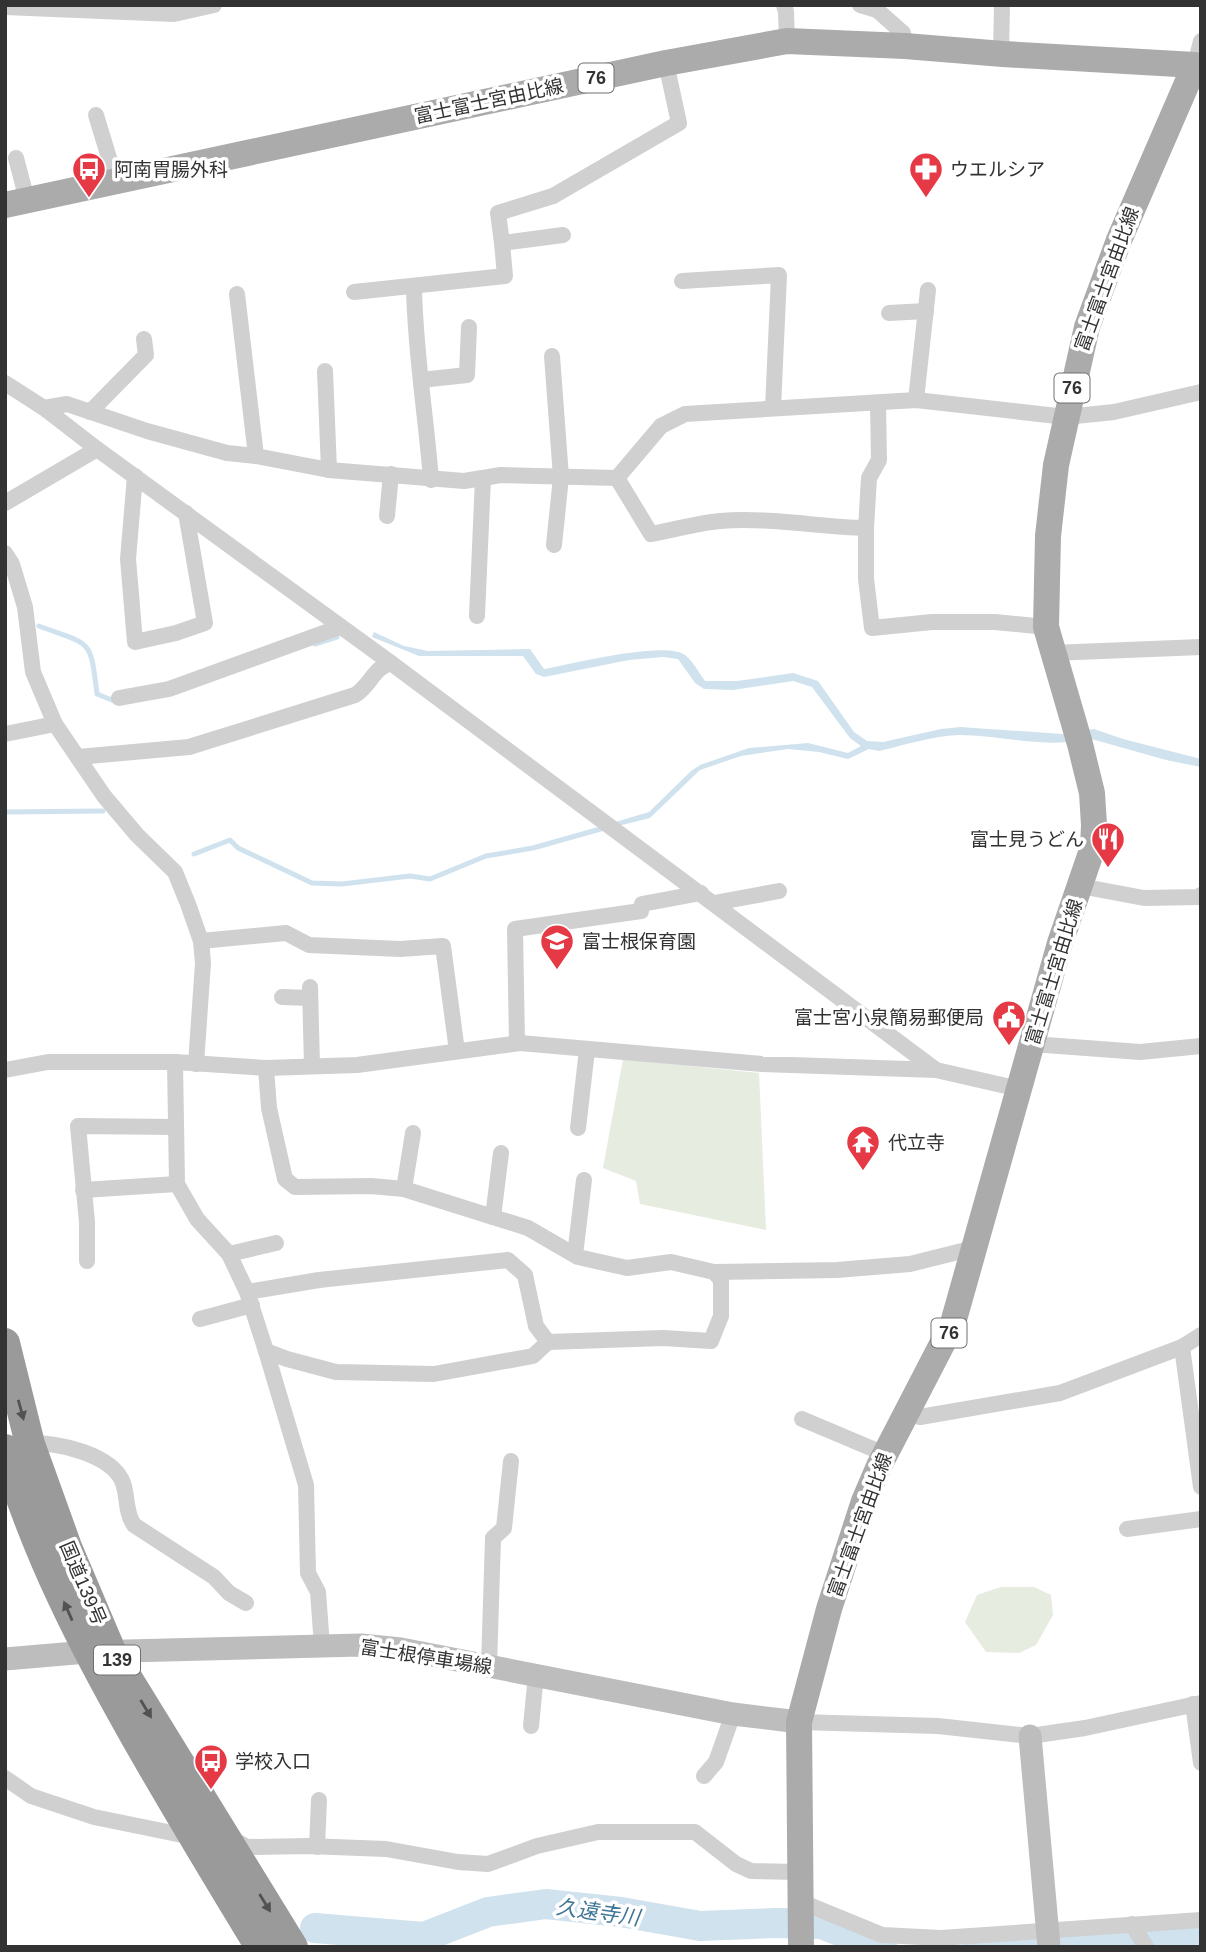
<svg xmlns="http://www.w3.org/2000/svg" width="1206" height="1952" viewBox="0 0 1206 1952" font-family="Helvetica,'Noto Sans JP',sans-serif">
	<style>
		.green { fill: #e6ecdf }
		.water { fill: #cfe2ee }
		.lines { fill: none; stroke-linecap: round; stroke-linejoin: round }
		.stream { stroke: #cfe2ee; stroke-width: 5 }
		.river { stroke: #cfe2ee; stroke-width: 30 }
		.street { stroke: #d0d0d0; stroke-width: 16 }
		.secondary { stroke: #bdbdbd; stroke-width: 23 }
		.primary { stroke: #ababab; stroke-width: 26 }
		.highway { stroke: #9a9a9a; stroke-width: 30 }
		.oneway { fill: #525252 }
		.labels { text-anchor: middle; dominant-baseline: central; stroke-width: 7; stroke-linejoin: round; paint-order: stroke }
		.shield { fill: #fff; stroke: #707070; stroke-width: 2 }
		.shield-label { font-size: 18px; font-weight: bold; fill: #333 }
		.street-label { font-size: 19px; fill: #333; stroke: #fff }
		.poi-label { font-size: 19px; fill: #333; stroke: #fff; text-anchor: start }
		.water-label { font-size: 21px; font-style: italic; fill: #3f7597; stroke: #fff }
	</style>
	<rect width="100%" height="100%" fill="#fff"/>
	<g class="green">
		<polygon points="623,1059 759,1073 766,1230 640,1204 636,1181 603,1168"/>
		<polygon points="1001,1587 1034,1587 1051,1595 1053,1615 1036,1645 1019,1653 986,1652 965,1622 977,1595"/>
	</g>
	<path class="water" d="M374 632 404 646 428 651 530 649 544 669C571 664 666 640 685 655 693 661 699 673 705 681H737L793 673 818 681 854 732 867 741 883 742 941 729 960 727 1063 734 1094 729 1123 739 1201 759V767L1166 760 1088 738C1046 750 1002 735 959 735 932 736 905 745 879 751L869 749 848 759 819 752 788 749 741 756 700 770 650 818 618 826 612 823 649 812 691 771 700 765 749 748 808 743 848 753 861 746 850 738 812 687 793 681 733 690 704 689 695 683 678 659 663 657 629 660 544 677 536 674 523 656H419L372 637Z"/>
	<g class="lines">
		<g class="stream">
			<path d="M39 626C92 646 90 637 97 694L119 703"/>
			<polyline points="315,644 337,637"/>
			<polyline points="5,812 103,811"/>
			<polyline points="194,854 230,840 238,848 312,883 342,884 410,876 430,879 486,856 533,848 604,828"/>
		</g>
		<g class="river">
			<polyline points="315,1928 424,1937 488,1912 546,1904 621,1912 700,1926 777,1923 821,1924 882,1947"/>
			<polyline points="978,1947 1201,1933"/>
		</g>
		<g class="street">
			<polyline points="784,5 786,12 787,41"/>
			<polyline points="860,5 877,10 903,33 905,46"/>
			<polyline points="5,7 174,14 214,5"/>
			<polyline points="1001,54 1002,5"/>
			<polyline points="1195,65 1201,41"/>
			<polyline points="96,115 116,181"/>
			<polyline points="16,158 27,200"/>
			<polyline points="502,243 498,213 553,196 679,123 666,63"/>
			<polyline points="682,281 779,275 773,408"/>
			<path d="M414 287C415 352 426 415 431 480"/>
			<polyline points="354,292 505,276 502,243 563,235"/>
			<polyline points="237,294 256,456"/>
			<polyline points="889,313 926,311"/>
			<polyline points="552,356 561,477 554,545"/>
			<polyline points="325,371 329,470"/>
			<polyline points="421,380 467,375 469,327"/>
			<polyline points="5,383 44,408 97,449 391,663 936,1070 1019,1089"/>
			<polyline points="916,400 928,290"/>
			<polyline points="878,404 879,460 869,478 866,528 866,579 872,628 932,622 995,622 1046,627"/>
			<polyline points="44,408 67,404 147,431 227,453 256,456 329,470 464,481 501,475 617,478 661,426 685,414 916,400 1066,417 1114,412 1201,392"/>
			<polyline points="90,412 146,355 144,339"/>
			<polyline points="135,476 128,559 135,642 176,633 205,623 186,513"/>
			<path d="M617 478 651 534C674 530 697 523 720 521 768 517 818 527 866 528"/>
			<polyline points="5,503 97,449"/>
			<polyline points="387,516 391,474"/>
			<polyline points="5,553 12,564 25,607 33,672 55,724 104,796 137,835 175,872 188,904 201,941 203,963 196,1064"/>
			<polyline points="477,616 483,478"/>
			<polyline points="1052,653 1201,647"/>
			<polyline points="119,698 169,689 340,627"/>
			<polyline points="5,734 55,724"/>
			<path d="M78 757 189 747 355 695C371 685 373 668 391 663"/>
			<polyline points="1080,886 1144,898 1198,897 1201,895"/>
			<polyline points="714,903 779,891"/>
			<polyline points="201,941 286,933 309,945 400,949 443,946 457,1051"/>
			<polyline points="310,987 312,1066"/>
			<polyline points="282,997 310,998"/>
			<polyline points="517,1043 515,929 641,911 642,904 701,893"/>
			<polyline points="1032,1044 1140,1052 1201,1046"/>
			<polyline points="175,1062 177,1184 197,1219 229,1254 247,1292 266,1351 306,1485 308,1573 318,1592 322,1646"/>
			<polyline points="5,1070 48,1062 175,1062 266,1068 357,1065 520,1043 762,1064 936,1070"/>
			<polyline points="578,1128 587,1050"/>
			<polyline points="404,1189 413,1133"/>
			<polyline points="83,1190 177,1184"/>
			<polyline points="493,1217 501,1153"/>
			<polyline points="229,1254 276,1243"/>
			<polyline points="575,1255 584,1180"/>
			<polyline points="87,1261 87,1222 78,1126 176,1127"/>
			<polyline points="714,1272 837,1270 910,1264 974,1248"/>
			<polyline points="247,1292 319,1280 508,1260 525,1275 536,1326 548,1342 663,1338 711,1341 721,1316 721,1280 714,1272 671,1262 627,1268 578,1257 528,1228 404,1189 371,1186 295,1187 285,1179 269,1108 266,1068"/>
			<polyline points="200,1319 252,1305"/>
			<polyline points="1182,1347 1201,1487"/>
			<polyline points="266,1351 287,1359 336,1372 434,1374 533,1356 548,1342"/>
			<polyline points="906,1413 920,1417 1060,1393 1182,1347 1201,1335"/>
			<polyline points="802,1419 885,1454"/>
			<path d="M30 1444C57 1441 113 1455 123 1483 128 1497 125 1512 134 1525L214 1577 229 1593 246 1603"/>
			<polyline points="1127,1529 1201,1519"/>
			<polyline points="489,1666 493,1538 504,1528 511,1461"/>
			<polyline points="1193,1704 1201,1763"/>
			<polyline points="799,1722 938,1726 1030,1736 1085,1728 1201,1703"/>
			<polyline points="531,1726 536,1675"/>
			<polyline points="704,1776 716,1762 733,1714"/>
			<polyline points="5,1778 31,1796 94,1817 192,1837"/>
			<polyline points="231,1838 247,1847 308,1846 386,1849 458,1862 488,1864 537,1846 598,1832 695,1832 736,1864 751,1871 799,1872"/>
			<polyline points="317,1847 319,1800"/>
			<polyline points="799,1901 882,1935 941,1938 1201,1920"/>
			<polyline points="1132,1924 1146,1947"/>
		</g>
		<g class="secondary">
			<polyline points="5,1659 87,1652 361,1645 401,1649 733,1714 799,1722"/>
			<polyline points="1030,1736 1049,1947"/>
		</g>
		<polyline class="primary" points="5,205 666,63 787,41 905,46 1003,54 1195,65 1119,240 1087,327 1056,465 1048,536 1046,627 1080,744 1092,793 1094,825 1093,847 1060,943 953,1323 879,1466 864,1501 829,1609 799,1722 801,1947"/>
		<g class="highway">
			<polyline points="5,1343 30,1444 67,1547 112,1653 293,1947"/>
			<path d="M5 1449C35 1552 84 1647 137 1740 177 1810 218 1878 260 1947"/>
		</g>
	</g>
	<defs><path id="oneway-solid" d="M-6-.8H1V-3.2L6.5 0L1 3.2V.8H-6Z" transform="scale(1.75)"/></defs>
	<g class="oneway">
		<use href="#oneway-solid" transform="translate(21 1410) rotate(75)"/>
		<use href="#oneway-solid" transform="translate(68 1611) rotate(-114)"/>
		<use href="#oneway-solid" transform="translate(146 1709) rotate(59)"/>
		<use href="#oneway-solid" transform="translate(265 1903) rotate(58)"/>
	</g>
	<defs>
		<g id="bus-pin" transform="scale(1.75)"><path d="M0 17L-7.5 6A9.5 9.5 0 1 1 7.5 6Z" fill="#e63946" stroke="#fff"/><path d="M-5-6H5V4H4V6H2V4H-2V6H-4V4H-5ZM-3.5-4V0h7V-4ZM-3.5 1.2v1.5H-2V1.2ZM2 1.2v1.5H3.5V1.2Z" fill="#fff"/></g>
		<g id="pharmacy-pin" transform="scale(1.75)"><path d="M0 17L-7.5 6A9.5 9.5 0 1 1 7.5 6Z" fill="#e63946" stroke="#fff"/><path d="M-2-6h4v4h4v4h-4v4h-4v-4h-4v-4h4Z" fill="#fff"/></g>
		<g id="restaurant-pin" transform="scale(1.75)"><path d="M0 17L-7.5 6A9.5 9.5 0 1 1 7.5 6Z" fill="#e63946" stroke="#fff"/><path d="M-5-6h1v4h1v-4h1v4h1v-4h1v5L-1.5 .5V6h-2V.5L-5-1ZM5-6V6H3V1.5H1.5Q1.5-4 5-6Z" fill="#fff"/></g>
		<g id="school-pin" transform="scale(1.75)"><path d="M0 17L-7.5 6A9.5 9.5 0 1 1 7.5 6Z" fill="#e63946" stroke="#fff"/><path d="M0-5L7-2L0 1L-7-2ZM-4 1L0 2.5L4 1V4Q0 6-4 4Z" fill="#fff"/></g>
		<g id="civic-pin" transform="scale(1.75)"><path d="M0 17L-7.5 6A9.5 9.5 0 1 1 7.5 6Z" fill="#e63946" stroke="#fff"/><path d="M-.6-6.5H3V-4.5H.6V-3L4-1V1h2V6H-6V1h2V-1L-.6-3ZM-1.2 2.5V6h2.4V2.5Z" fill="#fff"/></g>
		<g id="temple-pin" transform="scale(1.75)"><path d="M0 17L-7.5 6A9.5 9.5 0 1 1 7.5 6Z" fill="#e63946" stroke="#fff"/><path d="M0-6L5-2H3V0L6.5 2.5H4V6H1.5V3h-3V6H-4V2.5H-6.5L-3 0V-2H-5Z" fill="#fff"/></g>
	</defs>
	<g fill-rule="evenodd">
		<use href="#bus-pin" x="89" y="169"/>
		<use href="#pharmacy-pin" x="926" y="169"/>
		<use href="#restaurant-pin" x="1108" y="839"/>
		<use href="#school-pin" x="557" y="941"/>
		<use href="#civic-pin" x="1009" y="1017"/>
		<use href="#temple-pin" x="863" y="1142"/>
		<use href="#bus-pin" x="211" y="1761"/>
	</g>
	<g class="labels">
		<g class="shield">
			<rect x="578.5" y="63.5" width="35" height="29" rx="5"/>
			<rect x="1054.5" y="373.5" width="35" height="29" rx="5"/>
			<rect x="931.5" y="1318.5" width="35" height="29" rx="5"/>
			<rect x="94" y="1645.5" width="46" height="29" rx="5"/>
		</g>
		<g class="shield-label">
			<text x="596" y="78">76</text>
			<text x="1072" y="388">76</text>
			<text x="949" y="1333">76</text>
			<text x="117" y="1660">139</text>
		</g>
		<g class="street-label">
			<text transform="translate(489 101) rotate(-12)">富士富士宮由比線</text>
			<text transform="translate(1107 279) rotate(-70)">富士富士宮由比線</text>
			<text transform="translate(1054 972) rotate(-73)">富士富士宮由比線</text>
			<text transform="translate(860 1525) rotate(-70)">富士富士宮由比線</text>
			<text transform="translate(83 1583) rotate(67)">国道139号</text>
			<text transform="translate(426 1657) rotate(9)">富士根停車場線</text>
		</g>
		<g class="poi-label">
			<text x="114" y="169">阿南胃腸外科</text>
			<text x="950" y="169">ウエルシア</text>
			<text x="1084" y="839" text-anchor="end">富士見うどん</text>
			<text x="582" y="941">富士根保育園</text>
			<text x="984" y="1017" text-anchor="end">富士宮小泉簡易郵便局</text>
			<text x="888" y="1142">代立寺</text>
			<text x="235" y="1761">学校入口</text>
		</g>
		<g class="water-label">
			<text transform="translate(598 1912) rotate(8)">久遠寺川</text>
		</g>
	</g>
	<rect width="1206" height="1952" fill="none" stroke="#333333" stroke-width="14"/>
</svg>
